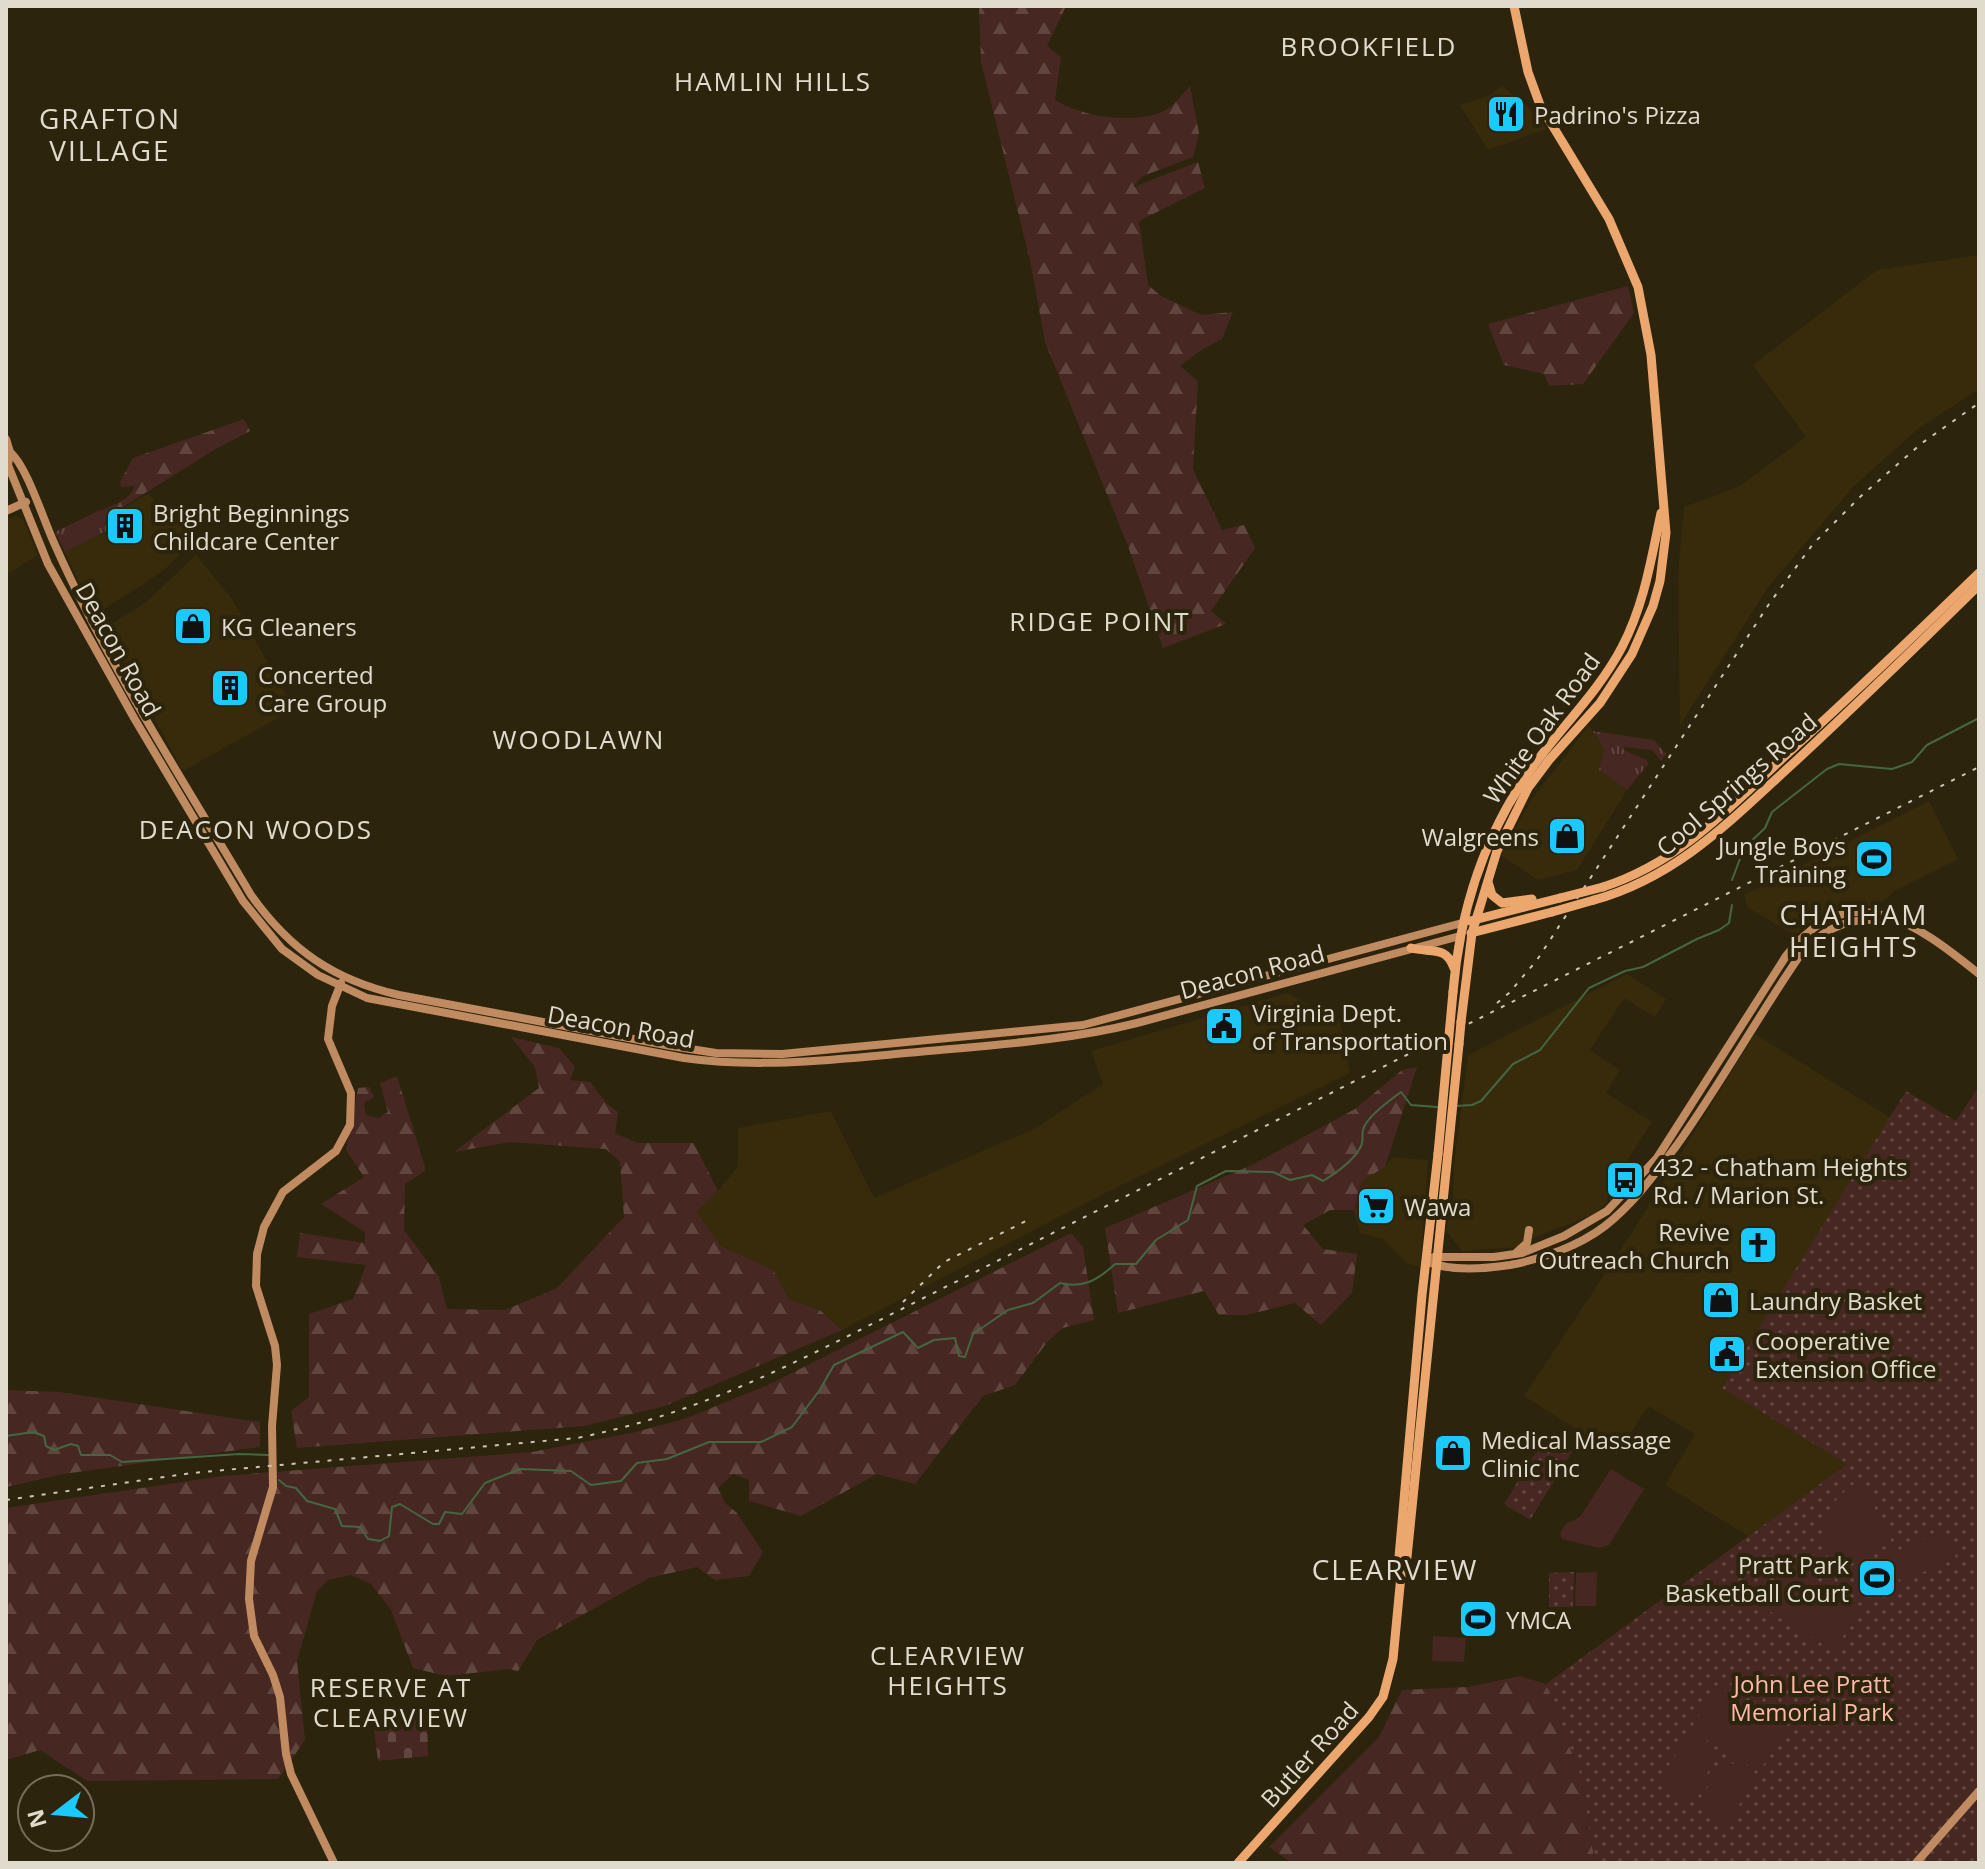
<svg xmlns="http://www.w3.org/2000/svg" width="1985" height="1869" viewBox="0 0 1985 1869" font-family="'Open Sans',sans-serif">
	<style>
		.built { fill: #372b0c }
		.grass { fill: url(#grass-tufts) }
		.forest { fill: url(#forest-firs) }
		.cemetery { fill: url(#cemetery-stones) }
		.park { fill: url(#park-dots) }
		.pitch { fill: #472721 }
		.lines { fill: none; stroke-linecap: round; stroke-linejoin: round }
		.stream { stroke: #456642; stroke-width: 2 }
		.secondary { stroke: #c08b60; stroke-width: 8 }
		.primary { stroke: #eca76e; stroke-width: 9 }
		.rail { stroke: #cdc6b8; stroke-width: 2; stroke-dasharray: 4 8; stroke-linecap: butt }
		.primary-bridge { stroke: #eca76e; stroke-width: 9 }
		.labels { text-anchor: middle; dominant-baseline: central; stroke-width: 8; stroke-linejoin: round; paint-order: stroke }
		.poi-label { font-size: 24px; fill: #e1dbce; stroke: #2d240d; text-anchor: start }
		.street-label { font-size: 24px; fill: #e1dbce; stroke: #2d240d }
		.park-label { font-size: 24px; fill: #fbb9ab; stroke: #2d240d }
		.neighbourhood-label { font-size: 26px; letter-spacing: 2px; fill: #e1dbce; stroke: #2d240d }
		.quarter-label { font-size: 28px; letter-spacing: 2px; fill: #e1dbce; stroke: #2d240d }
	</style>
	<defs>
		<pattern id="grass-tufts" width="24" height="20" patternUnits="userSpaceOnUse" patternTransform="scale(2)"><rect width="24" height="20" fill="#472721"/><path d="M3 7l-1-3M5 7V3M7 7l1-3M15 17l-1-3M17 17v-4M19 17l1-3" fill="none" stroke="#614640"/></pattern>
		<pattern id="forest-firs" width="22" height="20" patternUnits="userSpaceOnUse" patternTransform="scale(2)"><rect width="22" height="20" fill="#472721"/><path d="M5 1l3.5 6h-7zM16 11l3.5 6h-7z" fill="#614640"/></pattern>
		<pattern id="cemetery-stones" width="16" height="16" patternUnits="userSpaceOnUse" patternTransform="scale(2)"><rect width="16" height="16" fill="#472721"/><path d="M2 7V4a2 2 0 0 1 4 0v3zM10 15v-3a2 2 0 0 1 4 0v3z" fill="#614640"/></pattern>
		<pattern id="park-dots" width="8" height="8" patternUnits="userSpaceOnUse" patternTransform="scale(2)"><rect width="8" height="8" fill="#472721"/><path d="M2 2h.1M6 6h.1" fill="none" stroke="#614640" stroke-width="1.8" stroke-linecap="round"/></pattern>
	</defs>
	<rect width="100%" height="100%" fill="#2d240d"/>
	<g class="built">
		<polygon points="1502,86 1538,115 1546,129 1488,150 1460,105 1488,96"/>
		<polygon points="1979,255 1979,389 1918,429 1854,486 1769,586 1680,725 1678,574 1684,507 1740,486 1806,437 1753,365 1877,270"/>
		<polygon points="148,494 195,539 165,569 145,583 101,611 90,607 65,552 110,529 105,518"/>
		<polygon points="16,516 24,521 38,555 6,575 6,519"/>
		<polygon points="196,555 232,599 294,709 183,771 105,628 145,603"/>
		<polygon points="1589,725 1604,749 1599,770 1627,790 1577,870 1538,880 1500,855 1532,799"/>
		<polygon points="1929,801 1958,859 1894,891 1887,898 1873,906 1853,906 1836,911 1807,924 1795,935 1748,908 1744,895"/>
		<polygon points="1627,974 1666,999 1655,1017 1624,998 1590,1050 1620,1070 1606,1093 1652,1122 1609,1189 1607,1203 1594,1214 1523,1242 1518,1247 1462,1251 1446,1230 1453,1197 1454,1164 1468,1055"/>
		<polygon points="1287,993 1340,1022 1350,1073 1107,1192 842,1330 821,1311 789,1299 773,1270 721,1246 695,1211 718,1191 738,1166 738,1128 831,1111 874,1198 1036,1128 1103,1084 1091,1051"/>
		<polygon points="1755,1034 1891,1118 1722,1388 1847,1464 1748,1536 1665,1485 1695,1434 1648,1406 1617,1455 1524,1396 1631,1234"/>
		<polygon points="1393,1157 1428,1160 1420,1267 1406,1263 1383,1239 1360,1233 1354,1211 1362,1181 1385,1167"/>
	</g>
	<g class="grass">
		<polygon points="100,510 100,517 110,529 65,552 55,532"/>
		<polygon points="1593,731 1654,740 1666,754 1661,761 1652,750 1623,747 1624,750 1647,760 1648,764 1627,790 1599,770 1604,749"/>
	</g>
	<g class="forest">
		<path d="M979 6H1066L1047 46 1061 57 1055 100C1083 117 1130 124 1162 112 1172 108 1182 94 1190 86L1199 133 1193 157 1143 176 1133 187 1198 162 1205 188 1139 221 1148 285 1161 296 1201 315 1233 312 1222 339 1201 350 1180 366 1198 381 1193 469 1222 530 1244 525 1255 548 1211 611 1226 624 1163 648 1128 546 1045 342 1031 265 981 62Z"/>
		<polygon points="1628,286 1634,313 1583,384 1549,386 1544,374 1504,365 1488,324"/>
		<path d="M244 419 250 431 214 450 105 518 107 522 104 523 100 517V511C113 505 130 500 135 486L121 487 120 482 133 458Z"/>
		<polygon points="511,1037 559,1048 575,1067 570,1080 590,1082 607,1104 618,1112 615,1133 637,1143 694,1143 718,1191 696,1212 721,1246 773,1270 789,1299 821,1311 842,1330 665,1406 584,1426 297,1448 291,1411 309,1397 309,1314 353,1299 366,1265 297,1257 300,1233 365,1243 365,1232 321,1204 364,1177 346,1150 358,1088 369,1087 374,1097 364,1103 366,1115 378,1118 388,1112 380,1083 397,1076 425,1167 425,1171 405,1184 404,1230 439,1277 447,1309 505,1310 557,1288 624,1217 620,1162 606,1149 510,1142 454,1152 539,1088 535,1067"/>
		<polygon points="1417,1067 1385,1167 1362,1181 1354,1210 1330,1210 1303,1225 1323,1249 1357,1254 1352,1293 1321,1325 1295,1303 1246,1315 1219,1315 1204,1291 1118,1313 1105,1228 1254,1164 1355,1109 1402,1070"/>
		<polygon points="1071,1233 1083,1247 1094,1320 1063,1328 1048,1341 1015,1385 983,1396 915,1484 877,1474 801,1516 749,1501 749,1480 733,1474 718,1488 725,1503 737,1513 763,1552 749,1576 715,1580 697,1567 649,1578 537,1640 518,1671 508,1669 446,1676 413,1668 391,1610 371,1584 351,1575 328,1580 317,1591 297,1661 305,1740 278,1779 87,1781 40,1750 6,1760 6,1508 223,1476 532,1452 636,1432 687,1418 770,1384"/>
		<polygon points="6,1390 59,1392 260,1422 260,1447 63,1474 6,1487"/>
		<polygon points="1520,1676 1546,1684 1581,1777 1595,1863 1292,1863 1269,1847 1379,1737 1402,1690 1468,1687"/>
	</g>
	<polygon class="cemetery" points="427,1719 428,1756 378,1761 374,1729 376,1724"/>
	<g class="park">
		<polygon points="1979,1086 1979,1863 1595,1863 1581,1777 1546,1684 1847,1464 1722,1388 1906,1091 1956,1121"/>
		<polygon points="1546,1436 1572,1452 1530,1520 1504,1504"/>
		<polygon points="1574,1572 1573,1607 1549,1607 1549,1573"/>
	</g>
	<g class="pitch">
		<polygon points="1611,1469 1644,1489 1609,1545 1599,1548 1562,1539 1560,1533 1566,1524 1580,1517"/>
		<path d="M1859 1481 1891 1537 1890 1542 1834 1573C1816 1535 1821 1504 1859 1481Z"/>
		<polygon points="1942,1530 1956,1557 1901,1582 1889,1555"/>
		<polygon points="1882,1560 1894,1586 1872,1596 1859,1570"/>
		<polygon points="1792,1565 1861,1607 1834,1651 1766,1609"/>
		<polygon points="1597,1572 1596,1606 1575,1606 1576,1573"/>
		<polygon points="1433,1636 1466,1638 1464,1662 1432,1661"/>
		<polygon points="1717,1686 1786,1729 1759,1772 1690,1730"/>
		<polygon points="1688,1735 1719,1754 1689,1802 1659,1782"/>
		<polygon points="1725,1759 1756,1778 1727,1824 1696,1806"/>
	</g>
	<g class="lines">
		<g class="stream">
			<polyline points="1732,880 1744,848 1765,828 1772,812 1827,769 1839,764 1892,769 1912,762 1927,745 1979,718"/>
			<polyline points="1455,1106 1472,1105 1481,1101 1513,1064 1540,1050 1589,988 1625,971 1643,967 1697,939 1719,930 1729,923 1732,905"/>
			<polyline points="6,1436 33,1432 44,1436 46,1446 54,1450 71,1444 78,1446 81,1455 110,1455 122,1462 239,1454 268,1455"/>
			<path d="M279 1480 286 1486 296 1488 307 1501 335 1509 342 1526 360 1527 368 1539 380 1541 389 1536 392 1507 400 1504 433 1524H439L445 1512 462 1514 485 1483 520 1469 571 1471 591 1485 621 1481 637 1463 667 1459 709 1442H761L792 1427 819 1391 834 1365 903 1332 918 1348 934 1340 955 1338 959 1356 965 1357 973 1334 1008 1310 1033 1303 1060 1283C1082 1289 1098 1280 1115 1264H1136L1156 1240 1188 1220 1197 1186 1226 1171 1273 1172 1290 1180 1312 1175 1323 1181C1336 1173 1354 1161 1361 1146 1364 1140 1361 1133 1364 1127 1369 1115 1390 1100 1401 1092L1411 1105 1437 1107"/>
		</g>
		<g class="secondary">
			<path d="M6 439 10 452 8 465 48 564 134 718 243 901 282 949 318 975 367 998 684 1058C762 1069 840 1059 918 1052 991 1045 1065 1041 1137 1023L1460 936"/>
			<path d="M10 452C27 466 44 522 55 545 109 667 183 780 251 895 290 950 334 980 399 995L671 1046 716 1053 782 1054 1083 1025 1462 923"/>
			<polyline points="6,511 26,502"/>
			<polyline points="1517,1252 1527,1243 1529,1230"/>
			<path d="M1434 1257H1494L1522 1253 1564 1236 1607 1211 1657 1158 1786 956C1850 873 1917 924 1979 974"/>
			<path d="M1426 1261C1450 1272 1484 1269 1510 1265 1542 1259 1579 1246 1605 1226 1634 1203 1655 1174 1677 1145 1722 1082 1759 1014 1803 951 1820 933 1839 922 1864 920 1873 919 1881 921 1890 918"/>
			<polyline points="334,1863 291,1774 286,1754 280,1697 273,1675 254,1636 249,1599 251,1561 273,1487 272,1426 277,1365 275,1346 256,1286 257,1254 264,1227 283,1192 336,1151 350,1125 351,1093 328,1039 332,1006 341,983"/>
			<polyline points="1916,1863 1979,1791"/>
		</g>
		<g class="primary">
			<polyline points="1488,882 1492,895 1502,903 1532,899"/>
			<path d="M1603 887C1679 862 1727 810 1784 757 1850 697 1915 635 1979 573"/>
			<path d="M1594 900C1680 876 1734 817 1798 759 1859 702 1919 644 1979 585"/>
			<polyline points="1470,921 1560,898"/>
			<polyline points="1471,933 1552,912"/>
			<path d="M1411 948C1430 953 1446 945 1454 968"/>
			<path d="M1453 992C1460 909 1485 832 1534 765 1563 725 1599 691 1622 647 1644 605 1651 560 1661 513"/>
			<polyline points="1461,1022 1472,933 1497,851 1528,788 1549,760 1600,703 1632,654 1653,606 1660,581 1666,533 1651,355 1638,287 1609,219 1540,105 1528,72 1514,6"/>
			<polyline points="1402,1565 1399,1557 1422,1295 1438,1154"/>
			<polyline points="1238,1863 1369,1717 1383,1697 1393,1659 1402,1565 1407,1557 1459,1044"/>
		</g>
		<g class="rail">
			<polyline points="1497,1003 1509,993 1537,960 1769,604 1813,544 1860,497 1922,443 1979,403"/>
			<polyline points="903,1302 944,1262 1028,1220"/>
			<path d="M6 1500 192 1473 577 1438C682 1417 765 1378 860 1330L1979 767"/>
		</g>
		<g class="primary-bridge">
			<polyline points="1560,898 1603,887"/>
			<polyline points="1552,912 1594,900"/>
			<polyline points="1459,1044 1461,1022"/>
			<polyline points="1438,1154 1453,992"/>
		</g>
	</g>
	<defs>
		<g id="restaurant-square" transform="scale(2)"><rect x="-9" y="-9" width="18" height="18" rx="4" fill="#1bcafc" stroke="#2d240d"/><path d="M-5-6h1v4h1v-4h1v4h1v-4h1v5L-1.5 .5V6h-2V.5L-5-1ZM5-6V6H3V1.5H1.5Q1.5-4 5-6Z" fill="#111"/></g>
		<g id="building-square" transform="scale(2)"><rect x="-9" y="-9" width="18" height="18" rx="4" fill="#1bcafc" stroke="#2d240d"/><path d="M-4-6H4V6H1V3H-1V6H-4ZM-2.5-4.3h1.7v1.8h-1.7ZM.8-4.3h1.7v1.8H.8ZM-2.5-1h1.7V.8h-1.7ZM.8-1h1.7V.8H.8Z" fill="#111"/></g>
		<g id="shop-square" transform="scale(2)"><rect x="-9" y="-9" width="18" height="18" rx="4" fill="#1bcafc" stroke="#2d240d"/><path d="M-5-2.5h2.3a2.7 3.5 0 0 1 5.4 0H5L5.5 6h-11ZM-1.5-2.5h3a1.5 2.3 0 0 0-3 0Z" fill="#111"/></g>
		<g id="stadium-square" transform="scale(2)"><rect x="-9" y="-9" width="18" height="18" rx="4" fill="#1bcafc" stroke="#2d240d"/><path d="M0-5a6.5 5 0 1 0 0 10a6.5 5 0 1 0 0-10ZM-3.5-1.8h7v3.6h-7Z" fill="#111"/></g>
		<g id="civic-square" transform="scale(2)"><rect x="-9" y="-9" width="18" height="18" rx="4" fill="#1bcafc" stroke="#2d240d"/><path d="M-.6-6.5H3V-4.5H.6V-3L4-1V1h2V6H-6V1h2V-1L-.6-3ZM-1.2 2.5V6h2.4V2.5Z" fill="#111"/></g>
		<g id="bus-square" transform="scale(2)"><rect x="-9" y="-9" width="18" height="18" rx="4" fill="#1bcafc" stroke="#2d240d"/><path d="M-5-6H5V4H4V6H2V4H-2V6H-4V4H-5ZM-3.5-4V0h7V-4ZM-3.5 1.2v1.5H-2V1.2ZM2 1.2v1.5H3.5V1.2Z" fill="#111"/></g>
		<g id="supermarket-square" transform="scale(2)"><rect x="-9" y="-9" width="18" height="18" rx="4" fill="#1bcafc" stroke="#2d240d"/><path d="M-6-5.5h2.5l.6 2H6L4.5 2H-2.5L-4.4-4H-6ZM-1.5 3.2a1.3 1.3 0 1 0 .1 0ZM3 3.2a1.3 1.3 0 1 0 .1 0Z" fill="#111"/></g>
		<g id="church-square" transform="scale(2)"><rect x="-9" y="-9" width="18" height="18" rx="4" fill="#1bcafc" stroke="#2d240d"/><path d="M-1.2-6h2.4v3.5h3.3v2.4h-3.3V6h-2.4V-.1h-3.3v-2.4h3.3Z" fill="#111"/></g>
	</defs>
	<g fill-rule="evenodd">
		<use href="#restaurant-square" x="1506" y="114"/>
		<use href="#building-square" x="125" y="526"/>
		<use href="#shop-square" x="193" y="626"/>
		<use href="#building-square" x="230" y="688"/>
		<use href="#shop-square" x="1567" y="836"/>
		<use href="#stadium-square" x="1874" y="859"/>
		<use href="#civic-square" x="1224" y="1026"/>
		<use href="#bus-square" x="1625" y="1180"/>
		<use href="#supermarket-square" x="1376" y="1206"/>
		<use href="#church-square" x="1758" y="1245"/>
		<use href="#shop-square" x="1721" y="1300"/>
		<use href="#civic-square" x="1727" y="1354"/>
		<use href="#shop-square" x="1453" y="1453"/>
		<use href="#stadium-square" x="1877" y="1578"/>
		<use href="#stadium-square" x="1478" y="1619"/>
	</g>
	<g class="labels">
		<g class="poi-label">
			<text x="1534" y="114">Padrino's Pizza</text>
			<text x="153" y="512">Bright Beginnings<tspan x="153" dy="28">Childcare Center</tspan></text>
			<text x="221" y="626">KG Cleaners</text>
			<text x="258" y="674">Concerted<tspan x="258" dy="28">Care Group</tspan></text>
			<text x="1539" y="836" text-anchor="end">Walgreens</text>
			<text x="1846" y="845" text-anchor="end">Jungle Boys<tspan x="1846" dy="28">Training</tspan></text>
			<text x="1252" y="1012">Virginia Dept.<tspan x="1252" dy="28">of Transportation</tspan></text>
			<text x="1653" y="1166">432 - Chatham Heights<tspan x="1653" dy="28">Rd. / Marion St.</tspan></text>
			<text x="1404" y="1206">Wawa</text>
			<text x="1730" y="1231" text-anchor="end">Revive<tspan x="1730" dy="28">Outreach Church</tspan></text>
			<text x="1749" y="1300">Laundry Basket</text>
			<text x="1755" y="1340">Cooperative<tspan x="1755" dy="28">Extension Office</tspan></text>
			<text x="1481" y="1439">Medical Massage<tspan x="1481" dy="28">Clinic Inc</tspan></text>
			<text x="1849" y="1564" text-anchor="end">Pratt Park<tspan x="1849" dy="28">Basketball Court</tspan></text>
			<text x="1506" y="1619">YMCA</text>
		</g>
		<g class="street-label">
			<text transform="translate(119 649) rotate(61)">Deacon Road</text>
			<text transform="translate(1541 728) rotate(-54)">White Oak Road</text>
			<text transform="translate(1736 784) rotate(-41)">Cool Springs Road</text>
			<text transform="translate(1252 971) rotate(-15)">Deacon Road</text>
			<text transform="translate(621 1026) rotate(10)">Deacon Road</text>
			<text transform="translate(1309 1754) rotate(-48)">Butler Road</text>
		</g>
		<g class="park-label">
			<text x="1812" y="1683">John Lee Pratt<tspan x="1812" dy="28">Memorial Park</tspan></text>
		</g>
		<g class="neighbourhood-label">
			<text x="1369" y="46">BROOKFIELD</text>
			<text x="773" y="81">HAMLIN HILLS</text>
			<text x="1100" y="621">RIDGE POINT</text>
			<text x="579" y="739">WOODLAWN</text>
			<text x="256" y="829">DEACON WOODS</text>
			<text x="948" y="1655">CLEARVIEW<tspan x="948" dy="30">HEIGHTS</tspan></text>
			<text x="391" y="1687">RESERVE AT<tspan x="391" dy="30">CLEARVIEW</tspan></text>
		</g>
		<g class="quarter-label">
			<text x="110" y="118">GRAFTON<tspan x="110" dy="32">VILLAGE</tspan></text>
			<text x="1854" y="914">CHATHAM<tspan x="1854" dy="32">HEIGHTS</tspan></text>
			<text x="1395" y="1569">CLEARVIEW</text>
		</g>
	</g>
	<rect width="1985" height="1869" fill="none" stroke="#e1dbce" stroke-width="16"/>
	<g transform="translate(56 1813) rotate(254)"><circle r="38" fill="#2d240d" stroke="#756d5a" stroke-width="2"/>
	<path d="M0-6L14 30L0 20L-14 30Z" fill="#1bcafc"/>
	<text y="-12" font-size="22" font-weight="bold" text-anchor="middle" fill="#e1dbce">N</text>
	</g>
</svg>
